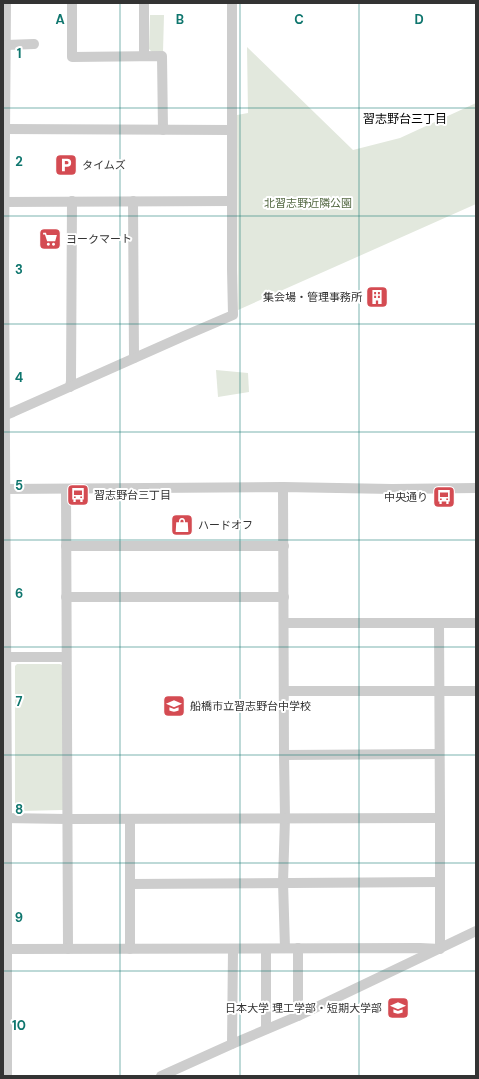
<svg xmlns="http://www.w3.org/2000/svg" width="479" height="1079" viewBox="0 0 479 1079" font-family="'DM Sans','Noto Sans JP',sans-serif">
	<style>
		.green { fill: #e2e8dd }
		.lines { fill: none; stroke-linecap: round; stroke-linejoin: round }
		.minor { stroke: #cdcdcd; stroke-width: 10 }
		.grid { fill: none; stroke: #0f766e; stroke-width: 1; stroke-opacity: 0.55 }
		.labels { text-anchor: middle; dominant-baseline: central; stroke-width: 4; stroke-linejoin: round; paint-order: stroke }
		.poi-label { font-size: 11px; fill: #333; stroke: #fff; text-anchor: start }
		.park-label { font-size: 11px; fill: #556a44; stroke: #fff }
		.neighbourhood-label { font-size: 12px; fill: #000; stroke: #fff }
		.grid-label { font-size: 13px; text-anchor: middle; font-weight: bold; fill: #0f766e; stroke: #fff; stroke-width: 4; stroke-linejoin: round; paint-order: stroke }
	</style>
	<rect width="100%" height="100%" fill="#fff"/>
	<g class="green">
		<polygon points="150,15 164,15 163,52 152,52 149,49"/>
		<polygon points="247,47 353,150 400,138 476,103 476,204 238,310 237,115 248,113"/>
		<polygon points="216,370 248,373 249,392 218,397"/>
		<polygon points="17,664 60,664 64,666 63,810 19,811 15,806 15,666"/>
	</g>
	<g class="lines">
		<g class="minor">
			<polyline points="6,3 4,263 7,807 7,1076"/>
			<polyline points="72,3 72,57 162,56 163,130"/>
			<polyline points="6,45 34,44"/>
			<polyline points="144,56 144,3"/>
			<polyline points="3,129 232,130"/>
			<polyline points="133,201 134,358"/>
			<polyline points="3,202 232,201"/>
			<polyline points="70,387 71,381 72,201"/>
			<polyline points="3,416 13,412 184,336 233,315 232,269 232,3"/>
			<polyline points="283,487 284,755 285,818 283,882 285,948"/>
			<polyline points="3,489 283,487 392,489 476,488"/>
			<polyline points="66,489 68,949"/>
			<polyline points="66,546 284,546"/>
			<polyline points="66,597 284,597"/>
			<polyline points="284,623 476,623"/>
			<polyline points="5,657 66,657"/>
			<polyline points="284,691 476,691"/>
			<polyline points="284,755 439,754"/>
			<polyline points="3,818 67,819 440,818"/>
			<polyline points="130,884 440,882"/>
			<polyline points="298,948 298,1016"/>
			<polyline points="130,949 130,819"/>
			<polyline points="266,949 266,1029"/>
			<polyline points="3,951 11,949 420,948 440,949 440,818 439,623"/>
			<polyline points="232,1044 233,949"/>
			<polyline points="161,1076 232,1044 298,1016 476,931"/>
		</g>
	</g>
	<path class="grid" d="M120 3V1076M240 3V1076M359 3V1076M3 108H476M3 216H476M3 324H476M3 432H476M3 540H476M3 647H476M3 755H476M3 863H476M3 971H476"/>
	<defs>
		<g id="parking-square" transform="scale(1.15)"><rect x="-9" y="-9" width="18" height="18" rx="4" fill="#d44b52" stroke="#fff"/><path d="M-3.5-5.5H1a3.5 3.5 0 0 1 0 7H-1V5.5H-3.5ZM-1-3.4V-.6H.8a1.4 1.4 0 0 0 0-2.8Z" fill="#fff"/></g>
		<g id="supermarket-square" transform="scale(1.15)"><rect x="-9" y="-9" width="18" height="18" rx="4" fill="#d44b52" stroke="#fff"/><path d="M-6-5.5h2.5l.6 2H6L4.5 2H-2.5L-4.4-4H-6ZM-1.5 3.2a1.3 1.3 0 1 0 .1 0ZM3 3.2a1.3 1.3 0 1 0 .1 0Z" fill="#fff"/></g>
		<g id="building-square" transform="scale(1.15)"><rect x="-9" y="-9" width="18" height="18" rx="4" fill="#d44b52" stroke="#fff"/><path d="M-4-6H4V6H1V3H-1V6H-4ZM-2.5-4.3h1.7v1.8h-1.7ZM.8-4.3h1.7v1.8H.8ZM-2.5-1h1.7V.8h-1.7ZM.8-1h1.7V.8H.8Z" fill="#fff"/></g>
		<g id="bus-square" transform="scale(1.15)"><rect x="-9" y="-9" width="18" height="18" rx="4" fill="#d44b52" stroke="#fff"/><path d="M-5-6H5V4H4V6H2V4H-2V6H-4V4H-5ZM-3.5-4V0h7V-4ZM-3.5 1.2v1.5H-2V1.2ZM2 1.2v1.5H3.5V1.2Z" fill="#fff"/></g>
		<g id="shop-square" transform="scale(1.15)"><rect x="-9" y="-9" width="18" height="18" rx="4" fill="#d44b52" stroke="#fff"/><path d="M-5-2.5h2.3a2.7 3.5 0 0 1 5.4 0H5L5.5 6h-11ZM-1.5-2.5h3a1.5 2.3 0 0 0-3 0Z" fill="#fff"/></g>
		<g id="school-square" transform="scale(1.15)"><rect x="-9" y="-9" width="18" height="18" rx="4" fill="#d44b52" stroke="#fff"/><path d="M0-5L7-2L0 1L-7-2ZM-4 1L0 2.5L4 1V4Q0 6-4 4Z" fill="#fff"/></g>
		<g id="university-square" transform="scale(1.15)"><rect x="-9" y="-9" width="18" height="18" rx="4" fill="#d44b52" stroke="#fff"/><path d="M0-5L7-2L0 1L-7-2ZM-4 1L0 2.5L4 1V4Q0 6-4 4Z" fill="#fff"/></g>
	</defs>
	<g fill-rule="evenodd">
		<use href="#parking-square" x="66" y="165"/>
		<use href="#supermarket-square" x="50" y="239"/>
		<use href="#building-square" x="377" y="297"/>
		<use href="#bus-square" x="78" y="495"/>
		<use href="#bus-square" x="444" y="497"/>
		<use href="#shop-square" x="182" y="525"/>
		<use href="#school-square" x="174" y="706"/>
		<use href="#university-square" x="398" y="1008"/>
	</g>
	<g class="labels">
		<g class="poi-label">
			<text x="82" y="165">タイムズ</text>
			<text x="66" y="239">ヨークマート</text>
			<text x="362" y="297" text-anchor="end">集会場・管理事務所</text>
			<text x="94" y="495">習志野台三丁目</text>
			<text x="428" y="497" text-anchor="end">中央通り</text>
			<text x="198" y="525">ハードオフ</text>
			<text x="190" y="706">船橋市立習志野台中学校</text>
			<text x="382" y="1008" text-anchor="end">日本大学 理工学部・短期大学部</text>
		</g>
		<g class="park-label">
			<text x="308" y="203">北習志野近隣公園</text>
		</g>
		<g class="neighbourhood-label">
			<text x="405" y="119">習志野台三丁目</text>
		</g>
	</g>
	<g class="grid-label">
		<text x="60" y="24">A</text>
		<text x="180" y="24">B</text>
		<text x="299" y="24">C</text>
		<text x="419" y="24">D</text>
		<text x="19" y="58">1</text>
		<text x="19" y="166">2</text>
		<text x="19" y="274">3</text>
		<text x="19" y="382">4</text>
		<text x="19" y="490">5</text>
		<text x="19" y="598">6</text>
		<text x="19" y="706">7</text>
		<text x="19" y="814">8</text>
		<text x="19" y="922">9</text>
		<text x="19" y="1030">10</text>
	</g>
	<rect width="479" height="1079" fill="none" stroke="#333333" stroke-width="8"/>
</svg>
